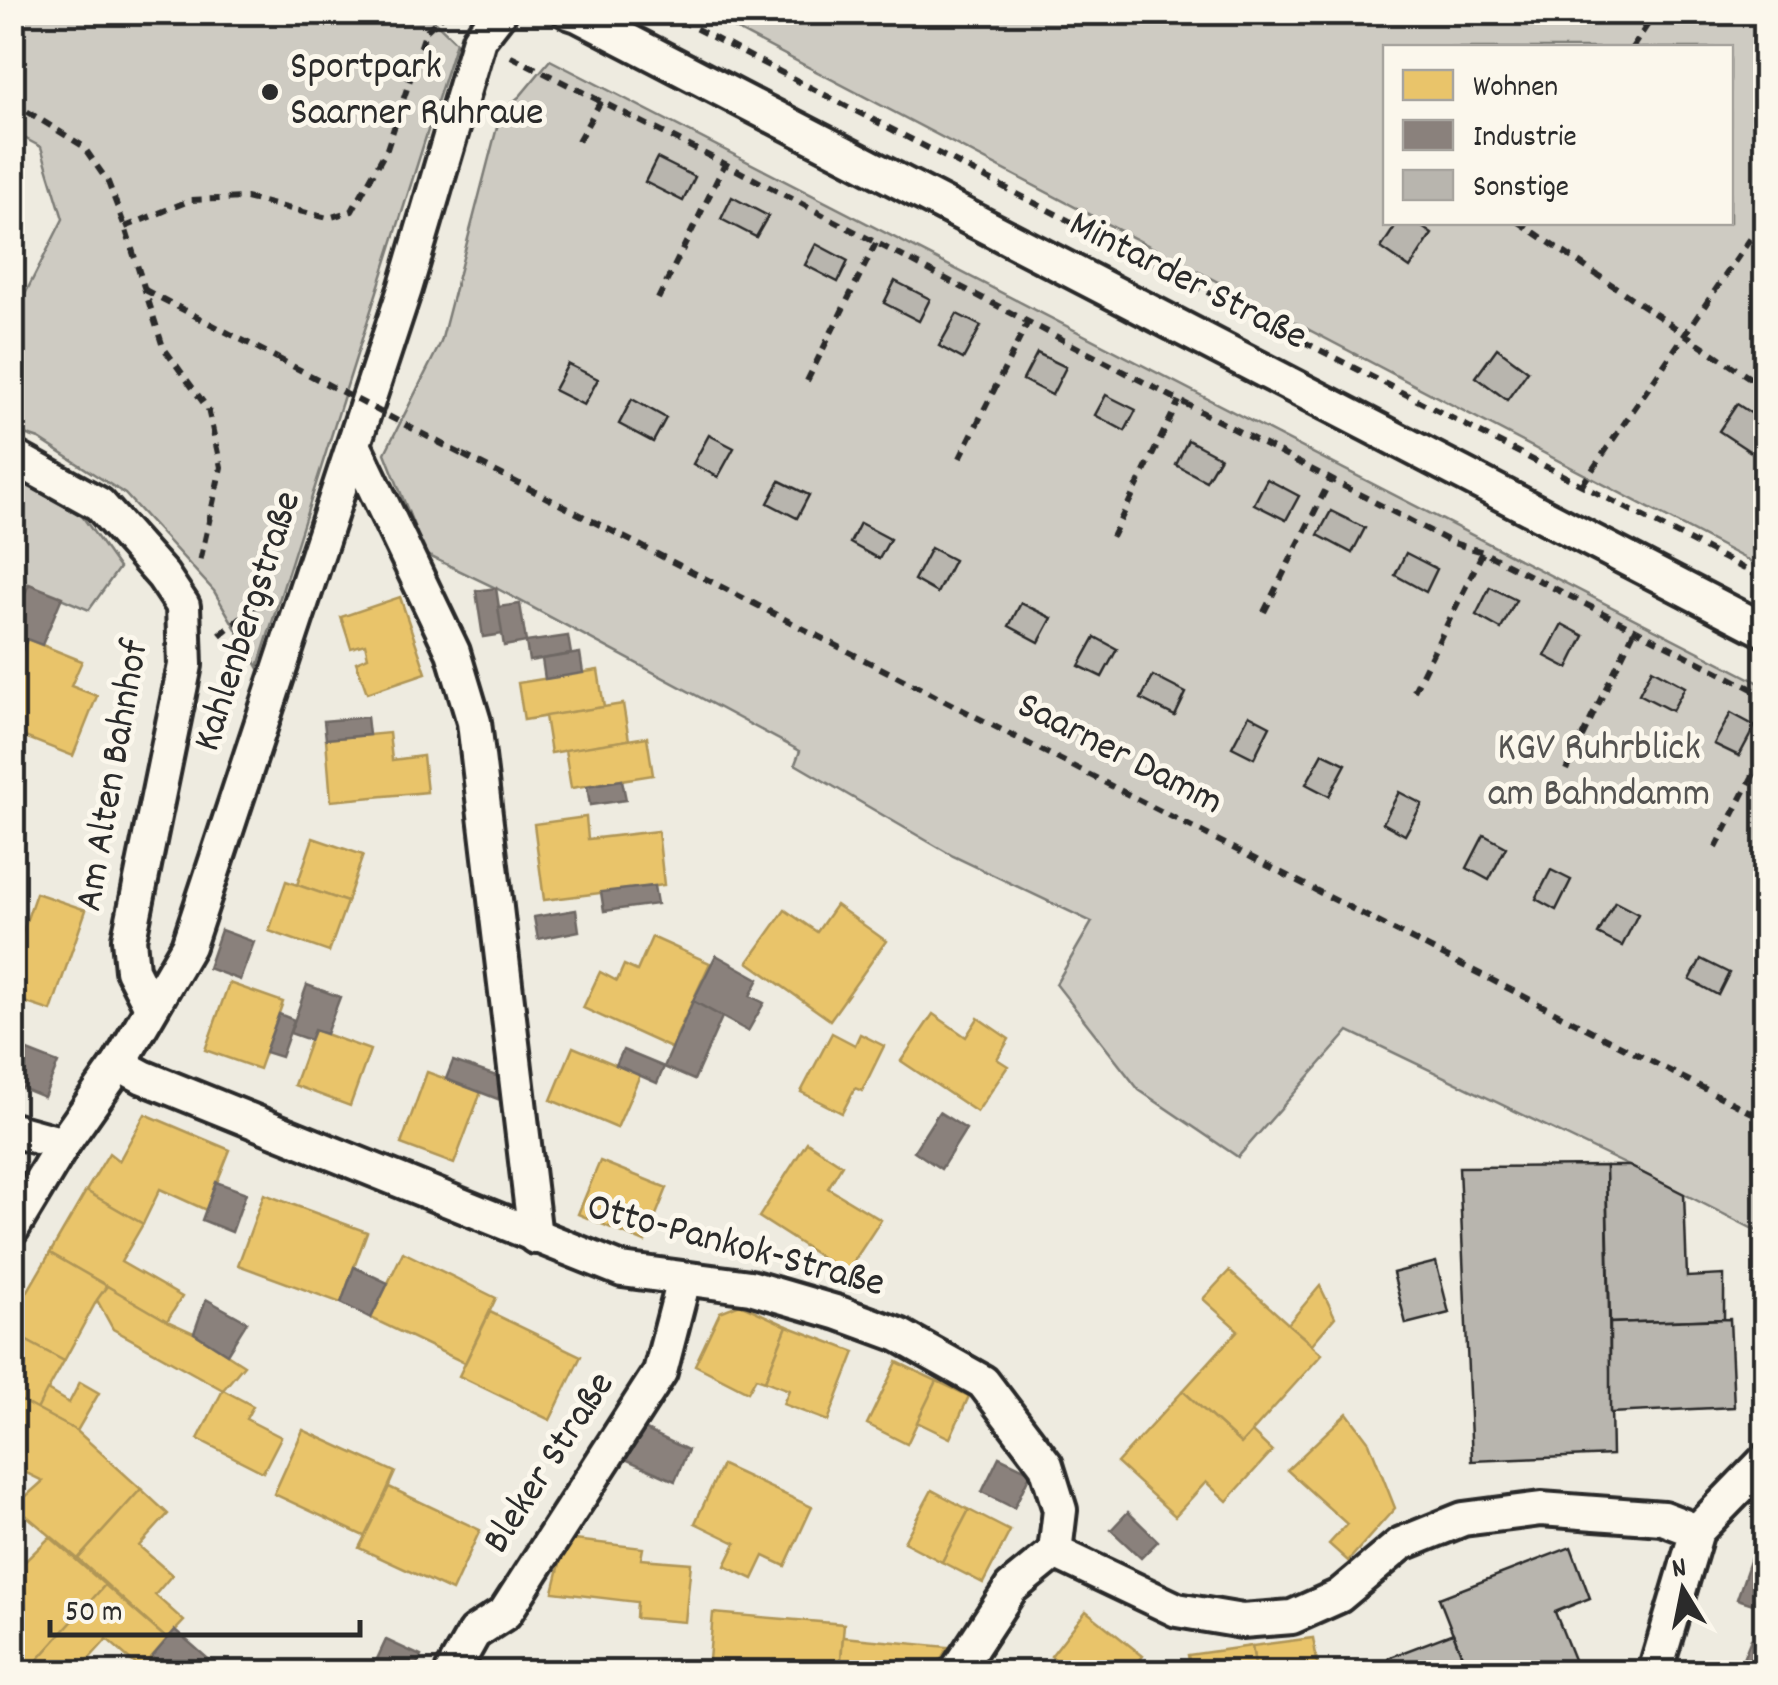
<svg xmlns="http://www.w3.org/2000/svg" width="1778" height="1685" viewBox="0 0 1778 1685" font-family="Dekko,sans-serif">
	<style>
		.green { fill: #cecbc2; stroke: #7c7b76; stroke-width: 2.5; fill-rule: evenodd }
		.homes { fill: #e9c46a; stroke: #b09657; stroke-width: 2.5 }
		.industry { fill: #8a817c; stroke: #6e6764; stroke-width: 2.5 }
		.building { fill: #b8b5ae; stroke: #2b2b2b; stroke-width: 2.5 }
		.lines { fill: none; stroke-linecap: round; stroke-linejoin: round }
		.street-casing { stroke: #2b2b2b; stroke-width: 40 }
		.path { stroke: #2b2b2b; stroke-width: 6; stroke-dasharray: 10 8; stroke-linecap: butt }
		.street { stroke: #fbf7ec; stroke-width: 32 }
		.path-bridge { stroke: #2b2b2b; stroke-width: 6; stroke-dasharray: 10 8; stroke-linecap: butt }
		.poi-dot { fill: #2b2b2b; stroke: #fbf7ec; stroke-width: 4 }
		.labels { text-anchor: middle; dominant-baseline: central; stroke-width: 10; stroke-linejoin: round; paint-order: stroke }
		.poi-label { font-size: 40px; fill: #2b2b2b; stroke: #fbf7ec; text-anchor: start }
		.street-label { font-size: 40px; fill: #2b2b2b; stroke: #fbf7ec }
		.park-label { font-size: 40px; fill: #545351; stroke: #fbf7ec }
	</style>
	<rect width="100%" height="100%" fill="#eeebe0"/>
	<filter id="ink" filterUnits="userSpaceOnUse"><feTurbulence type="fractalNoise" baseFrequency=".01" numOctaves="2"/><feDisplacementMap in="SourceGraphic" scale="20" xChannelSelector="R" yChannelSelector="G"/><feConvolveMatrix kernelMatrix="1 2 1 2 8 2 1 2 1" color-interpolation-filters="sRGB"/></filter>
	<g filter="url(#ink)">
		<g class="green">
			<polygon points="13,12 426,13 456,42 258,667 214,591 125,494 39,439 13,430 13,318 63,219 41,147 13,132"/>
			<path d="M705 13H1765V569ZM1386 48H1730V222H1386Z"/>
			<polygon points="550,60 1765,686 1765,1235 1629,1166 1349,1031 1238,1157 1139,1090 1056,984 1092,922 953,856 795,764 800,751 496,588 425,554 385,453 441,342 501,112 520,96"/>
			<polygon points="12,477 82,516 119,568 89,610 13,578"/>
		</g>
		<g class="homes">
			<polygon points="400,597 426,673 367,693 356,662 368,657 365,644 351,648 341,617"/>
			<polygon points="27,639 82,661 71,686 97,696 73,756 12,732 12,673"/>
			<polygon points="598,670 604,707 524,720 518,683"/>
			<polygon points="623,704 629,740 551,753 545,716"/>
			<polygon points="389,733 392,760 423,756 427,792 331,801 326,739"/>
			<polygon points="647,737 653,775 571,788 565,750"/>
			<polygon points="586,817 588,839 658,831 664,885 544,900 534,824"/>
			<polygon points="313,838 363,855 347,902 297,885"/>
			<polygon points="286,881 347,902 329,952 269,931"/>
			<polygon points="36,893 86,910 51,1011 12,998 12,962"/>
			<polygon points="836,905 886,941 830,1020 748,962 785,910 817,932"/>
			<polygon points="652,937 710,963 671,1048 583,1008 600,972 617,981 624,965 637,971"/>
			<polygon points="229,983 283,1002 259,1069 205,1050"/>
			<polygon points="933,1014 966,1037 978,1018 1009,1039 997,1059 1008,1066 977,1112 901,1061"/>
			<polygon points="314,1030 370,1050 350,1106 294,1085"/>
			<polygon points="832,1033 855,1045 860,1034 884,1046 862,1091 855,1088 842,1113 801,1092"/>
			<polygon points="573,1047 640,1075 617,1128 551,1100"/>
			<polygon points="427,1072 481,1092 454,1164 401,1144"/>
			<polygon points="145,1114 230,1150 206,1210 160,1189 143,1224 86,1191 109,1153 119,1161"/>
			<polygon points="807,1142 842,1165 828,1188 881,1220 846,1273 759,1217"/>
			<polygon points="600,1161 667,1188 645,1242 578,1214"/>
			<polygon points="86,1191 143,1224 121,1262 182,1297 167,1321 50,1253"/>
			<polygon points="264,1194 367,1232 341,1303 238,1265"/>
			<polygon points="403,1252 496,1298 465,1363 371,1318"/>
			<polygon points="50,1253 107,1286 97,1300 64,1361 12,1333 12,1318"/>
			<polygon points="1229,1271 1322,1354 1241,1444 1183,1391 1238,1330 1203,1299"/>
			<polygon points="107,1286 167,1321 194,1333 244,1365 223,1390 113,1329 97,1300"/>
			<polygon points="1320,1286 1335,1317 1312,1344 1288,1324"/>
			<polygon points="740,1304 787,1326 765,1381 756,1378 748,1392 695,1365 720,1312"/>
			<polygon points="490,1312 581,1356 550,1420 459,1376"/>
			<polygon points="787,1326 855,1352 828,1421 783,1404 789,1390 765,1381"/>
			<polygon points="12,1333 64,1361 37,1410 12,1396"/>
			<polygon points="897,1362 937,1381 907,1444 867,1424"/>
			<polygon points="937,1381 969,1396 950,1438 917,1422"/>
			<polygon points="80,1382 99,1393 77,1431 37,1410 47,1390 69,1403"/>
			<polygon points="223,1390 253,1406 246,1419 281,1437 263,1472 198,1439"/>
			<polygon points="1183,1391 1241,1444 1252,1432 1272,1451 1227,1501 1206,1482 1175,1516 1117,1463"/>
			<polygon points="12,1396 77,1431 141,1489 78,1559 15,1506 43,1481 12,1466"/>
			<polygon points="1347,1413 1369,1442 1395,1508 1348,1561 1329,1544 1347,1524 1287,1470"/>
			<polygon points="303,1430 395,1472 366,1537 274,1494"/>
			<polygon points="722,1465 812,1507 785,1566 764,1556 753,1579 725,1566 736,1543 695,1523"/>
			<polygon points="389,1487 480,1530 452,1591 359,1548"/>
			<polygon points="141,1489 168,1514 139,1546 172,1575 155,1595 184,1621 167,1639 78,1559"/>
			<polygon points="932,1490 969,1510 942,1562 904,1542"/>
			<polygon points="969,1510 1010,1531 983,1583 942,1562"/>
			<polygon points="50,1537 105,1585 27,1672 12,1672 12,1574"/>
			<polygon points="566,1539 643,1548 641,1559 691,1563 685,1622 636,1618 637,1602 553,1592"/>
			<polygon points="105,1585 167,1639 141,1669 107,1639 77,1672 27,1672"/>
			<polygon points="1086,1611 1143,1656 1130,1672 1072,1672 1051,1656"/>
			<polygon points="713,1613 844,1624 840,1672 708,1672"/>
			<polygon points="843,1637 948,1647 933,1672 840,1672"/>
			<polygon points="1313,1638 1319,1672 1256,1672 1252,1646"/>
			<polygon points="1252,1646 1256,1672 1191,1672 1188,1655"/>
		</g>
		<g class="industry">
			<polygon points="29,584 62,597 42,645 27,639 13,672 12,624"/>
			<polygon points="496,588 503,634 483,637 476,591"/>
			<polygon points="520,604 526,642 504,646 498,607"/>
			<polygon points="568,636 571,654 529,661 526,642"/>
			<polygon points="580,653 583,673 545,679 542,659"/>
			<polygon points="367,717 369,735 326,739 324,721"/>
			<polygon points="622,780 626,800 590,805 587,786"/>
			<polygon points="654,886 657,904 604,911 601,892"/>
			<polygon points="576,910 579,931 538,939 534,917"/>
			<polygon points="221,930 254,942 240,980 208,968"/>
			<polygon points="716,955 759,979 750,996 764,1003 748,1031 693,1001"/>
			<polygon points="307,985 340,997 326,1034 314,1030 310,1040 290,1033"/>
			<polygon points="693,1001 722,1017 694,1080 664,1067"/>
			<polygon points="279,1014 294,1020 281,1057 265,1052"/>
			<polygon points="12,1045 58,1063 44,1097 12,1084"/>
			<polygon points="623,1050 664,1067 657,1083 616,1065"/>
			<polygon points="453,1061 505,1079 498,1099 446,1079"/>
			<polygon points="939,1112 966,1129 941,1169 914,1151"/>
			<polygon points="216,1182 246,1193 232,1232 202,1220"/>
			<polygon points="354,1267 388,1283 371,1318 341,1303"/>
			<polygon points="206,1299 247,1322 227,1354 194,1333"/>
			<polygon points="644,1429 688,1450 675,1481 625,1459"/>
			<polygon points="999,1457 1031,1472 1014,1508 982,1492"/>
			<polygon points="1128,1512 1158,1541 1141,1558 1111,1530"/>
			<polygon points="1763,1523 1766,1524 1766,1608 1737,1599"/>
			<polygon points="175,1630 221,1670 218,1672 170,1672 152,1657"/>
			<polygon points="1751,1639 1766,1645 1766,1672 1749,1672 1739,1669"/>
			<polygon points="386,1640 421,1656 413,1672 371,1672"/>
		</g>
		<g class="building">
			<polygon points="657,158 695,177 683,201 645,182"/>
			<polygon points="732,197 768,216 756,237 721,219"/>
			<polygon points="1398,222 1415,222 1432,234 1410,268 1381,248"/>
			<polygon points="816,244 848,261 838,282 805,265"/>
			<polygon points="895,281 930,299 919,321 884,303"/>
			<polygon points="957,314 981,326 963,359 939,346"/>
			<polygon points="1497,348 1528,371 1507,400 1476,377"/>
			<polygon points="1037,353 1066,367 1052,395 1023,380"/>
			<polygon points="568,364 598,379 584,405 554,390"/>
			<polygon points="1106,395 1136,410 1125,431 1095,415"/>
			<polygon points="632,399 666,418 653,442 619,424"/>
			<polygon points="1737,404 1766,423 1766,443 1757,456 1719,431"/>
			<polygon points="709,435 734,448 718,477 693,464"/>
			<polygon points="1188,440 1220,457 1206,481 1176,465"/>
			<polygon points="1267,479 1299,496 1286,520 1254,504"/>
			<polygon points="780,481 809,495 797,518 768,503"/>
			<polygon points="1331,511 1365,528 1352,553 1318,535"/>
			<polygon points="860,523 890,539 879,559 850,543"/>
			<polygon points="931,548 954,560 937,593 914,580"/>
			<polygon points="1406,553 1437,569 1426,592 1395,575"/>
			<polygon points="1490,587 1516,600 1501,629 1476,615"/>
			<polygon points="1021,603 1052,618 1039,642 1009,626"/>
			<polygon points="1562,624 1584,636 1568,668 1545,656"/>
			<polygon points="1095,637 1117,649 1102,677 1079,666"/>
			<polygon points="1652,669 1685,687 1672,711 1639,694"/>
			<polygon points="1153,676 1186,693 1175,716 1141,699"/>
			<polygon points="1731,713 1755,726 1739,756 1714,744"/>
			<polygon points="1249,715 1270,726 1254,758 1232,747"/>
			<polygon points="1323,753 1346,764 1329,796 1306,784"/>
			<polygon points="1399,792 1422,804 1405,835 1383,823"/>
			<polygon points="1484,835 1506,847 1489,880 1467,868"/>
			<polygon points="1551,870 1571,880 1556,910 1536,899"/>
			<polygon points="1615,902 1638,914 1622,946 1598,934"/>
			<polygon points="1701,959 1729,973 1718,995 1690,980"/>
			<polygon points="1606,1166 1612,1455 1472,1461 1459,1167"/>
			<polygon points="1606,1166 1629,1166 1684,1194 1687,1277 1724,1275 1724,1319 1610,1323"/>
			<polygon points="1436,1262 1449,1313 1406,1324 1393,1273"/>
			<polygon points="1730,1319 1734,1407 1610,1413 1610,1323"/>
			<polygon points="1571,1547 1590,1598 1555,1612 1575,1662 1548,1672 1468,1672 1439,1598"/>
			<polygon points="1453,1633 1468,1672 1394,1672 1388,1658"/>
		</g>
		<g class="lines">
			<g class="street-casing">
				<g id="street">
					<polyline points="569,12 578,15 1766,631"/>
					<polyline points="354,445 453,652 474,722 535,1237"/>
					<polyline points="12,456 99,504 163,576 183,606 185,665 129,939 132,970 151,1007"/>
					<polyline points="119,1064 143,1077 622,1270 750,1287 839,1313 899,1335 983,1382 1046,1465 1060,1510 1055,1552"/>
					<polyline points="12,1130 63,1144"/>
					<polyline points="12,1229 63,1144 119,1064 188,946 405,289 479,39 500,12"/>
					<polyline points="1055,1552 1177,1610 1242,1621 1292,1617 1339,1596 1401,1544 1463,1519 1541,1509 1663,1518 1697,1531"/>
					<polyline points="452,1672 474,1633 505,1613 660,1372 684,1280"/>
					<polyline points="956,1672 1011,1588 1055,1552"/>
					<polyline points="1655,1672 1697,1531 1766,1460"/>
				</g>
			</g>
			<g class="path">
				<polyline points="664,12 1766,580"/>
				<polyline points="1632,48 1656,12"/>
				<polyline points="511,56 725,164 1453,543 1483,552 1766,696"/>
				<polyline points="12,102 83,146 108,182 125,227 163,347 208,409 221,467 200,562"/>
				<polyline points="578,141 601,101"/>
				<polyline points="1519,222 1766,389"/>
				<polyline points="125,227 191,200 246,198 328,218 352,211 387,149 426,31 447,12"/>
				<polyline points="145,290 277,358"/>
				<polyline points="658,299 725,164"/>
				<polyline points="807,381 876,243"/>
				<polyline points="463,455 1766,1120"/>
				<polyline points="960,458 1028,322"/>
				<polyline points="1582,485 1766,216"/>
				<polyline points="1112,537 1179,401"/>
				<polyline points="1264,612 1331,479"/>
				<polyline points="220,635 264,598"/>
				<polyline points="1414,691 1483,552"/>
				<polyline points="1566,770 1635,629"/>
				<polyline points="1716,848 1766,750"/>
			</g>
			<use href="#street" class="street"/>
			<polyline class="path-bridge" points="277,358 463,455"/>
		</g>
	</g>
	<circle class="poi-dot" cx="270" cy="92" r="10"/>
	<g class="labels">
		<g class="poi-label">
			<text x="290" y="69">Sportpark<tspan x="290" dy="46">Saarner Ruhraue</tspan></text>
		</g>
		<g class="street-label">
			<text transform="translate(1187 283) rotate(27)">Mintarder Straße</text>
			<text transform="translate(250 622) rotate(-72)">Kahlenbergstraße</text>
			<text transform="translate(1119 756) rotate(27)">Saarner Damm</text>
			<text transform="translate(115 776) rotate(-80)">Am Alten Bahnhof</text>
			<text transform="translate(735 1248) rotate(15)">Otto-Pankok-Straße</text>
			<text transform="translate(551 1464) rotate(-57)">Bleker Straße</text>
		</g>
		<g class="park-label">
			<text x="1599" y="750">KGV Ruhrblick<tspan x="1599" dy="46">am Bahndamm</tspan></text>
		</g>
	</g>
	<rect width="1778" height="1685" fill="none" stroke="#fbf7ec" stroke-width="50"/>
	<rect x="25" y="25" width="1728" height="1635" fill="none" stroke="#2b2b2b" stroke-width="4" filter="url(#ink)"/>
	<rect x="1383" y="45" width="350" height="180" fill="#fbf7ec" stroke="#a8a59f" stroke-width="2.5"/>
	<rect x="1403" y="70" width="50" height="30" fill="#e9c46a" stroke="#a8a59f" stroke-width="2.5"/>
	<text x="1473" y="95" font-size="30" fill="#2b2b2b">Wohnen</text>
	<rect x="1403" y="120" width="50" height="30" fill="#8a817c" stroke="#a8a59f" stroke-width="2.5"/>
	<text x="1473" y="145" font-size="30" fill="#2b2b2b">Industrie</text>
	<rect x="1403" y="170" width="50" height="30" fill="#b8b5ae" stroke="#a8a59f" stroke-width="2.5"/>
	<text x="1473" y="195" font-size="30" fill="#2b2b2b">Sonstige</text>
	<g transform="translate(1683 1590) rotate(350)" stroke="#fbf7ec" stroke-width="8" paint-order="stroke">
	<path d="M0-8L18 38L0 25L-18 38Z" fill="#2b2b2b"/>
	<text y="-15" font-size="28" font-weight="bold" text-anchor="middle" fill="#2b2b2b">N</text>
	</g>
	<path d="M50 1620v15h310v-15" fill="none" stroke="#2b2b2b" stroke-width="5"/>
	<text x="65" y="1620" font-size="30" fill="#2b2b2b" stroke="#fbf7ec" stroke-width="8" paint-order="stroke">50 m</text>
</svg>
